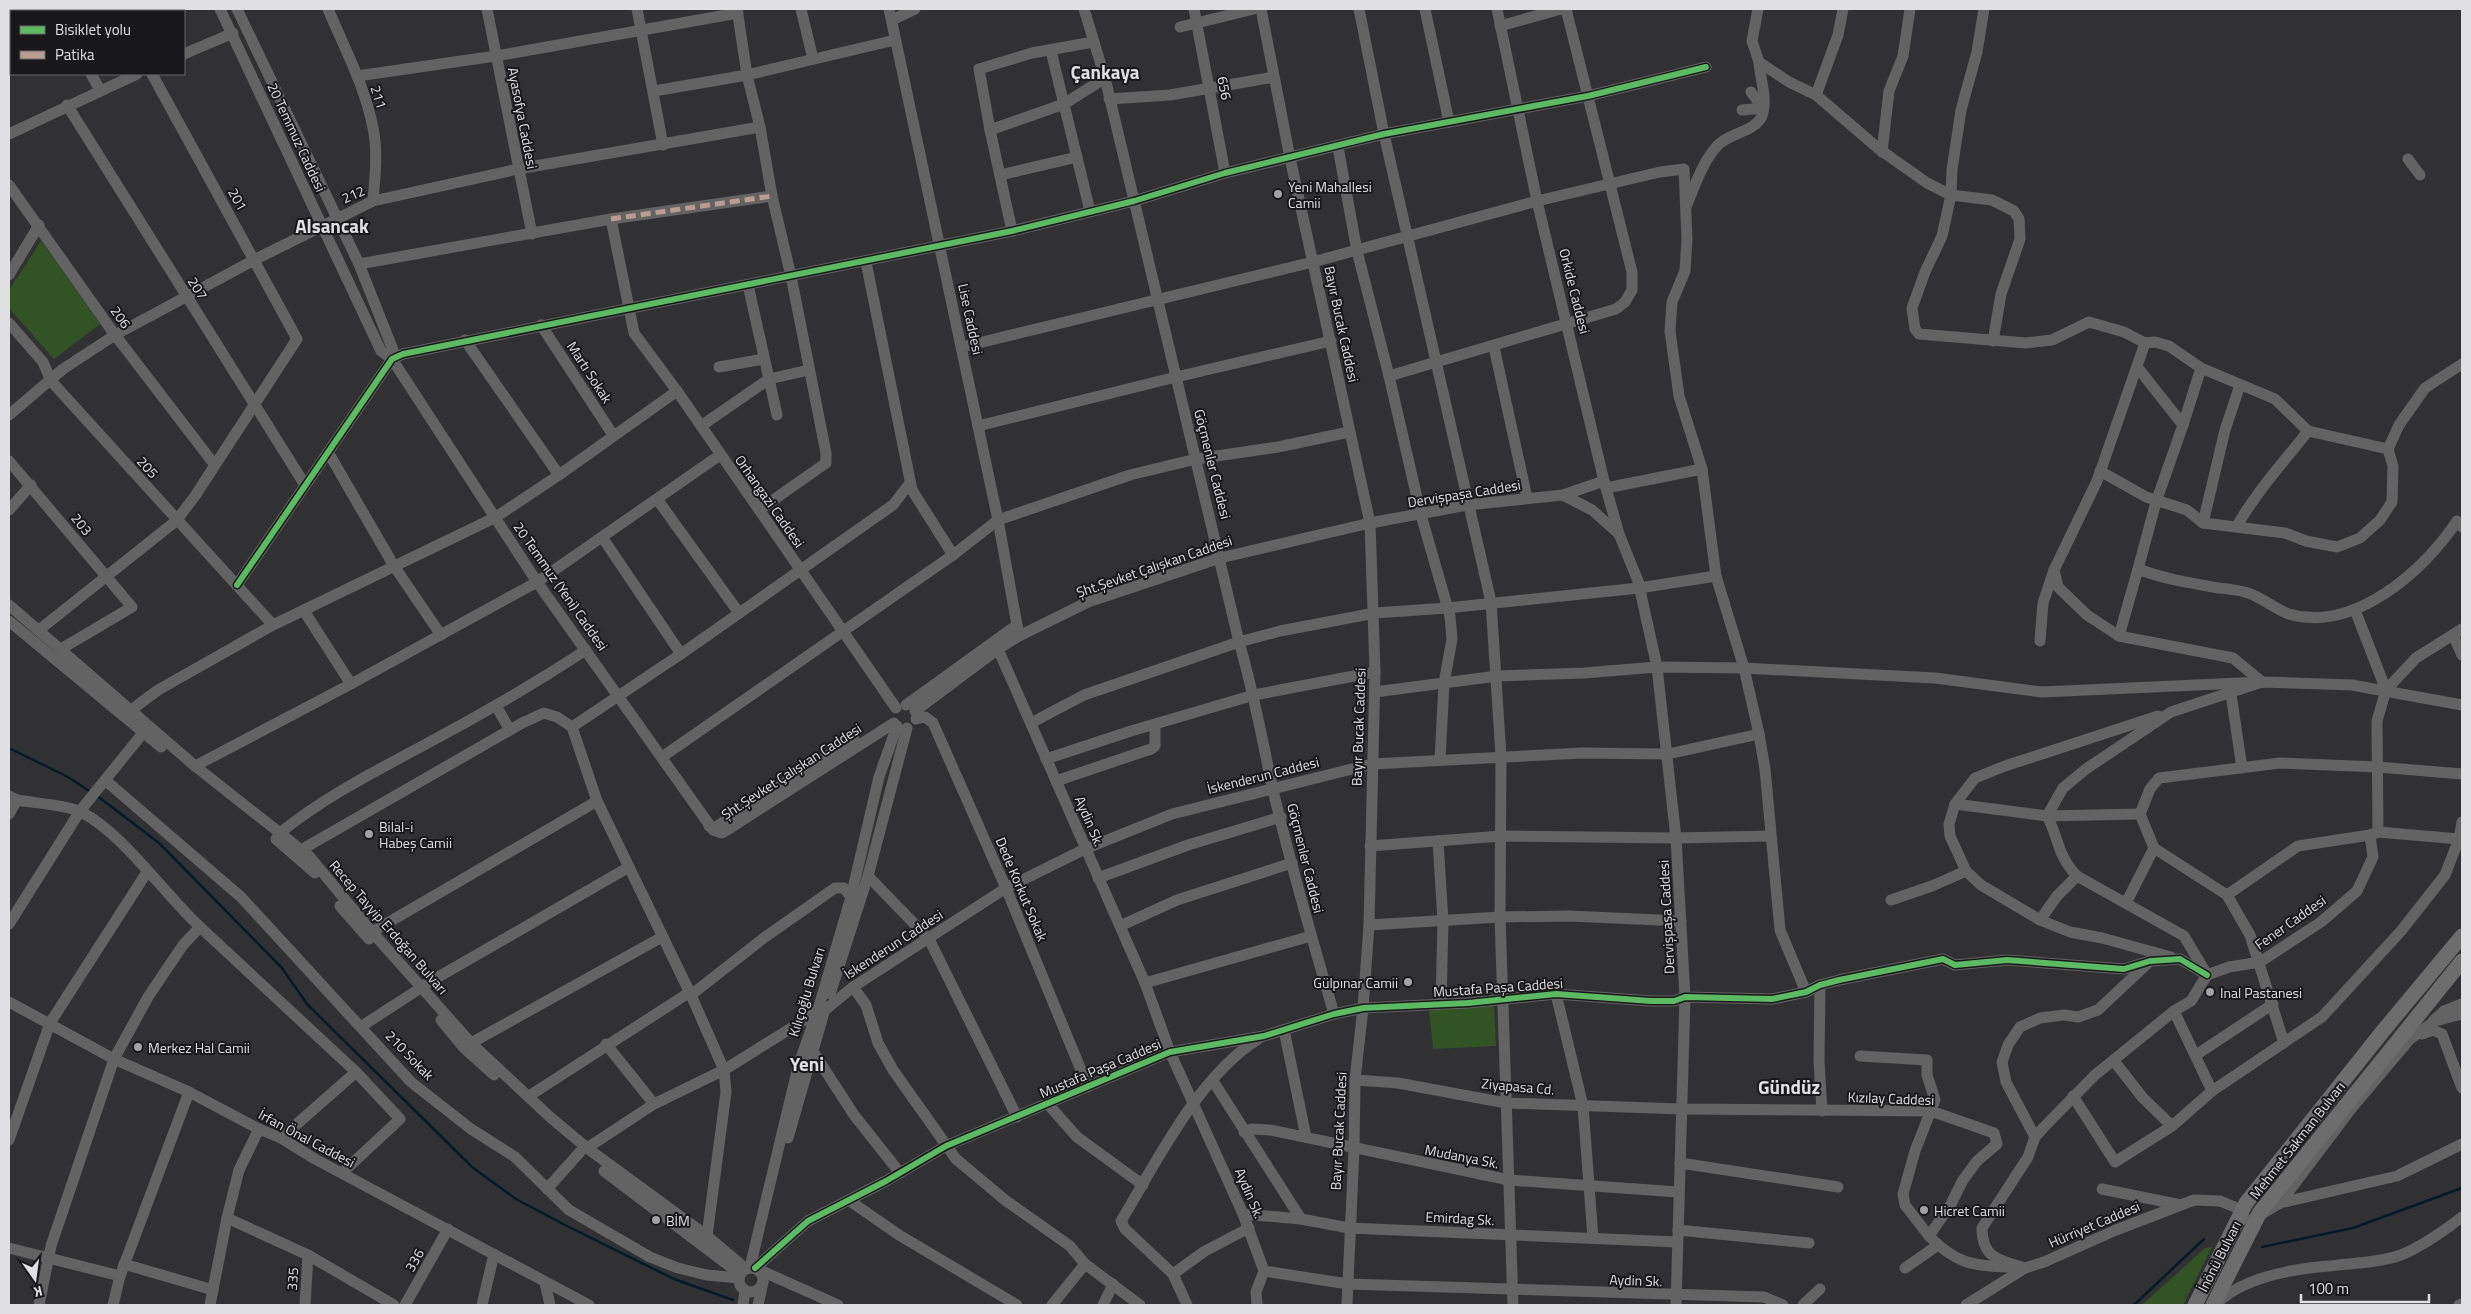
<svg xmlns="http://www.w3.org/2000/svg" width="2471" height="1314" viewBox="0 0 2471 1314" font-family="'Titillium Web',sans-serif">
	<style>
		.green { fill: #325324 }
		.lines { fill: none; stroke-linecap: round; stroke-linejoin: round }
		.stream { stroke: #041a27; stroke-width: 2.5 }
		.minor { stroke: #646363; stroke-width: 11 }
		.major { stroke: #6d6d6d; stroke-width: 15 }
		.highway { stroke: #6a696a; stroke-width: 18 }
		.quiet { stroke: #b99d93; stroke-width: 5; stroke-dasharray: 10 5; stroke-linecap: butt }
		.cycleway-casing { stroke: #18181a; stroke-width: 9 }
		.cycleway { stroke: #5cba63; stroke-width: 6 }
		.poi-dot { fill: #a3a3a6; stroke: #18181a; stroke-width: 2 }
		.labels { text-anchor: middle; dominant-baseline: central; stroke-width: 4; stroke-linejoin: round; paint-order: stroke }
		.street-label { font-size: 14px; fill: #e0e0e3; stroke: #18181a }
		.poi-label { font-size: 14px; fill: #e0e0e3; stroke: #18181a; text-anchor: start }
		.district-label { font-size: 19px; font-weight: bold; fill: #e0e0e3; stroke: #18181a }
	</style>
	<rect width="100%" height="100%" fill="#313134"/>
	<g class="green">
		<polygon points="41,241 100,324 54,359 9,308 9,290"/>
		<polygon points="1494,1006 1496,1046 1433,1049 1429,1009"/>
		<polygon points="2212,1247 2183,1305 2142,1305 2205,1248"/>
	</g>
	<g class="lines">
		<g class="stream">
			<polyline points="9,748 68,777 91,792"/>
			<polyline points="96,795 159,843 282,968 307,1004 472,1167 516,1199 565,1225 674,1279 733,1300"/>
			<polyline points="2262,1247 2353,1228 2462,1188"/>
			<polyline points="2134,1305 2204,1239"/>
		</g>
		<g class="minor">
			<polyline points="44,9 48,11"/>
			<polyline points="220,9 381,351 392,359 537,582 713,830 722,833 727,830 894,723"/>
			<polyline points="237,9 359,264 393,350 392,359"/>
			<path d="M328 9C344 47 365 86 373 128 378 151 375 177 373 201"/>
			<polyline points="487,9 532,234"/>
			<polyline points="637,9 663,145"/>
			<polyline points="737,9 747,75 760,127 772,196 791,276 826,453 826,463 759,510"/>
			<polyline points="801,9 813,59"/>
			<polyline points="889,9 998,520 1019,636"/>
			<path d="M1084 9 1105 78 1239 642C1253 689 1262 738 1272 786 1290 863 1312 939 1334 1014"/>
			<polyline points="1194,9 1225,173"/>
			<polyline points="1261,9 1290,158 1370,523 1375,672 1369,925 1363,1008 1355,1080 1354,1150 1347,1305"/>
			<polyline points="1359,9 1384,134 1491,602 1501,756 1500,917 1513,1305"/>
			<polyline points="1425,9 1449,122"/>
			<polyline points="1497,9 1537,201 1604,481 1619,534 1638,581 1657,667 1676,838 1685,997 1676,1305"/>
			<polyline points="1758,9 1752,41 1759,62 1789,82 1816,95 1838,35 1843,9"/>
			<polyline points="1984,9 1977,52 1961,110 1952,170 1951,195 1942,236 1925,272 1912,308 1915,329 1919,334 2026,343 2052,340 2089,322 2124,332 2145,343 2155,342 2169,346 2201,368 2275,399 2308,431 2388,449"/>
			<polyline points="100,11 112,9"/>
			<polyline points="892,20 915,9"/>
			<polyline points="1500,26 1561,9"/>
			<polyline points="1180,27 1254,9"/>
			<polyline points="1051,51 1090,211"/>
			<polyline points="184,54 233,33"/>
			<polyline points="91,74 100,90"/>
			<polyline points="357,76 496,56 738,13"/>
			<polyline points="654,91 747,75 895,40"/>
			<polyline points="1751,92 1763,108"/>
			<polyline points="1816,95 1879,149 1927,183 1951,195 1992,200 2014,211 2019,219 2020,239 2001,294 1993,341"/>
			<polyline points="1109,99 1170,95 1274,77"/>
			<polyline points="67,105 305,485"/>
			<polyline points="1742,110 1763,108"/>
			<polyline points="990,130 1064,104 1105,78"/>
			<polyline points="9,134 137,74"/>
			<polyline points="1338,147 1357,251 1389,376"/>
			<polyline points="1882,152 1889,91 1903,56 1910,9"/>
			<polyline points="2408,159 2420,175"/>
			<polyline points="1000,175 1077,157"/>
			<polyline points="9,185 115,335 214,464"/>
			<path d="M1686 207C1695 186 1702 162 1718 145 1729 133 1755 132 1762 116 1768 99 1760 79 1759 62"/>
			<polyline points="611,219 634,333 677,391 896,708"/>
			<polyline points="1012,231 990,130 979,69 1032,53 1093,42"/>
			<polyline points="866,262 912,490 953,555"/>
			<polyline points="359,264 611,219 772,196"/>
			<polyline points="9,275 39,225"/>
			<polyline points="748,285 777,415"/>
			<polyline points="9,323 43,362 51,381 273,625"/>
			<polyline points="541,325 613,435"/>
			<polyline points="465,340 559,475"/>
			<polyline points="2145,343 2097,481 2054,570 2058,587 2087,615 2119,636 2233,658 2262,682"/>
			<polyline points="962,347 1313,262 1537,201 1660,172 1684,169 1687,239 1685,271 1672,302 1670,331 1679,396 1702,469 1716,576 1744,668 1759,734 1765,769 1780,930 1806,992"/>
			<polyline points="1494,347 1527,498"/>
			<polyline points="719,367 764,359"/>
			<path d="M2138 368 2183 425 2156 502 2138 569C2164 579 2191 583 2218 588 2228 589 2239 590 2248 593 2263 598 2275 609 2289 614 2354 633 2424 571 2457 521L2462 527"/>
			<polyline points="9,415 63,369 115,335 254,260 373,201 518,169 760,127"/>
			<polyline points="2183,425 2201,368"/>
			<polyline points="701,426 769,379 809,370"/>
			<polyline points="978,426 1176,377 1331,341"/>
			<polyline points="328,452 394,566 441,635"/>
			<polyline points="9,461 132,607 61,649"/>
			<polyline points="2100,471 2146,497 2187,510 2203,523 2285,533 2306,541 2337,547 2360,538 2380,520 2392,502 2393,466 2388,449 2399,425 2425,388 2462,364"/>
			<polyline points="1606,488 1702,469"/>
			<polyline points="1563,495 1592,510 1619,534"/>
			<polyline points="657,499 739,613"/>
			<polyline points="9,510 31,485"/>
			<polyline points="2203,523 2225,430 2240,385"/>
			<path d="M2237 526C2256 492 2284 462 2308 431"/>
			<polyline points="602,537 681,654"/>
			<polyline points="237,585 392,359 403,354 1012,231 1134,201 1225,173 1384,134 1588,96 1706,67"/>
			<polyline points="9,605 195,766 309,856 372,932 471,1043 550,1117 587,1148 707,1236 746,1269"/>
			<polyline points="2355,610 2386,690"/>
			<polyline points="304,611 351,684"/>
			<polyline points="9,621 161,747"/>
			<polyline points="39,630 176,521 195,496 297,339 152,74"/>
			<polyline points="2453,635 2462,655"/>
			<polyline points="2119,636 2138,569"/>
			<polyline points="2040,641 2043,603 2054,570"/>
			<polyline points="998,649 1145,983 1170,1052 1243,1214 1264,1271 1348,1284 1764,1297 1783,1305"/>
			<polyline points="1375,692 1497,676 1584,673 1657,667 1744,668 1935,678 2042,692 2262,682"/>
			<polyline points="2231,694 2242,768"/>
			<polyline points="906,705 1017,625"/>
			<polyline points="496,706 510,730"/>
			<polyline points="130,711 158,690 273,625 496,517 559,475 677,391"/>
			<polyline points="915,711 998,649 1019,636 1088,602 1220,558 1370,523 1467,505 1563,495 1604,481"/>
			<polyline points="2158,716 2005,766 1975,778 1955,804 1949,824 1950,836 1966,871 1981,885 2013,904 2040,920 2070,932 2102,938 2171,957"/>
			<polyline points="916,719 925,717 933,723 1006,888 1088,1087"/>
			<polyline points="1031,723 1084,695 1239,642 1280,631 1375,613 1447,608 1639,588 1716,576"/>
			<polyline points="572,727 681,654 893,505 910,483"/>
			<polyline points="662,757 953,555 998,520 1130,475 1196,459 1278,447 1349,432"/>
			<polyline points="1046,759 1131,731 1254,695 1375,672"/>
			<polyline points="1440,760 1444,683 1452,639 1450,616 1421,515 1389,376 1616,309 1625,302 1632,290 1632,272 1566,9"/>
			<polyline points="195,766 351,684 537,582 720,455"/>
			<polyline points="105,780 241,897 411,1082 471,1129 515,1157 569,1210 650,1257 678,1268 707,1275 739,1278"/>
			<polyline points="1056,781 1151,749 1155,746 1155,724"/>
			<path d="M9 796 17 800C33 803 68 805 81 812 123 833 164 894 200 927L183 945 148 997 114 1059 51 1246 39 1305"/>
			<polyline points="1955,804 2047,816 2140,814"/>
			<polyline points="9,814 17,800"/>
			<polyline points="709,826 715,828 719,825 854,739"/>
			<polyline points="2378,832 2459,839"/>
			<path d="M280 833C324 797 376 771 426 744 481 715 534 684 586 650"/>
			<polyline points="276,839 315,873"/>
			<polyline points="1438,841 1443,921 1441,1003"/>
			<polyline points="1370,846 1502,836 1676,838 1771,836"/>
			<polyline points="301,850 522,723 544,713 557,717 572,727 597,801 691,995 724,1070 726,1092 707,1236"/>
			<polyline points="868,876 929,939 1017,1117"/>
			<polyline points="1098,878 1188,845 1281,817"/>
			<polyline points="2227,895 2298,846 2370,835"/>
			<polyline points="1891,900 1932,886 1966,871"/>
			<polyline points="2126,903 2154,848"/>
			<polyline points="340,906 369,939"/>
			<polyline points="2040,920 2057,896 2077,876"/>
			<polyline points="9,924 80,811 143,733"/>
			<polyline points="1369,925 1500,917 1569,916 1681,921"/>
			<polyline points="1120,926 1177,900 1292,863"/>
			<polyline points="200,927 356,1072 281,1138"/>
			<polyline points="372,932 597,801"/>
			<path d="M2206 973 2184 936 2077 876C2056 854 2060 840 2047 816L2063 788 2086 769 2171 712 2262 682 2352 685 2462 705"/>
			<polyline points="1145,983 1311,936"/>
			<polyline points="1820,985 1819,1061 1822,1111"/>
			<polyline points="421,987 629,867"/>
			<polyline points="853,987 866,1005 878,1043 893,1070 956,1159 1005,1200 1070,1246 1085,1264 1140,1305"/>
			<polyline points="830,994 868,876 907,728"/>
			<polyline points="1556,994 1583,1106 1593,1238"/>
			<polyline points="691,995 765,937 835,888 844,888 851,897"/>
			<polyline points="9,1002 114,1059 189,1092 259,1129 281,1138 315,1159 589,1305"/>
			<polyline points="2174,1011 2212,1091"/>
			<polyline points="441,1020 464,1048 494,1075"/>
			<polyline points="2433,1021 2444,1011 2462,1004"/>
			<polyline points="362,1026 416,991"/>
			<polyline points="1284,1030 1306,1137"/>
			<polyline points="2422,1034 2433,1030 2442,1034 2462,1088"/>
			<polyline points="471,1043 662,937"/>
			<polyline points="2284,1043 2250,935 2227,895 2154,848 2140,814 2150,789 2159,778 2280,763 2378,767 2462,774"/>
			<polyline points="606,1044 654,1104"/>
			<polyline points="814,1053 854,1115 900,1173"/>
			<polyline points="2196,1055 2273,1004"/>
			<polyline points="1860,1056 1927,1060 1927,1075 1935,1100 1915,1151 1903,1194 1905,1205 1929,1236"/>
			<polyline points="2114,1061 2143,1098 2172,1126"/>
			<path d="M1355 1080 1398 1083 1506 1103 1681 1109 1931 1111 1994 1133 1997 1144 1977 1161 1963 1180 1951 1204 1929 1236C1955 1263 1972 1266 2008 1267"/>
			<polyline points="1213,1081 1301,1219"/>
			<polyline points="529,1096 690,992"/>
			<polyline points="2073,1096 2115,1162 2172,1126 2212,1091 2322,1017 2401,931 2445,875 2459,839 2462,822"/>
			<polyline points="1047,1103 1077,1137 1143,1185"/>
			<polyline points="1244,1132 1252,1129 1270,1130 1509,1180 1678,1192"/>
			<polyline points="2035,1137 2006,1082 2002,1062 2008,1045 2020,1027 2040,1018 2064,1015 2078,1017 2098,1010 2148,963"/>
			<polyline points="788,1138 825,1009"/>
			<polyline points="9,1140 50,1023 147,872"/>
			<polyline points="587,1148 654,1104 724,1070 817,1012 825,1010 853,987 1006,888 1085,849 1172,814 1372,764 1582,753 1668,754 1759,734"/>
			<polyline points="1680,1163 1838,1187"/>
			<polyline points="604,1171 740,1274"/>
			<polyline points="342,1173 400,1119 356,1072"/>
			<polyline points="547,1189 580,1152"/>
			<polyline points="2102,1189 2181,1205"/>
			<polyline points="850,1201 899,1235 1017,1305"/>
			<polyline points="2280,1203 2397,1176 2462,1144"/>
			<polyline points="2242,1210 2243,1218 2250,1221 2280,1203 2351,1109 2410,1039 2435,1021 2462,1014"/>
			<polyline points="1243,1214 1301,1219 1349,1228 1677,1242"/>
			<polyline points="227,1218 308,1255 394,1305"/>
			<polyline points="1678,1230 1809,1243"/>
			<polyline points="9,1248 120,1276"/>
			<polyline points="124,1264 213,1290"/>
			<polyline points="750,1267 798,1067 820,1003 851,897 879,777 897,726"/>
			<polyline points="755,1268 808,1221 886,1181 946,1146 1170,1052 1264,1036 1334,1014 1363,1008 1468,1003 1556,994 1651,1001 1674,1001 1685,997 1772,999 1806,992 1820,985 1839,980 1943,959 1955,965 2007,960 2124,969 2150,961 2180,959 2207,975"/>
			<polyline points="755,1268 838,1305"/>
			<polyline points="1905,1268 1938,1245"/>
			<path d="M2025 1268C2000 1260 1982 1259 1982 1228L2028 1157 2035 1137 2044 1127 2095 1075 2174 1011 2191 1001 2207 975 2229 967 2260 962 2321 922 2357 891 2373 857 2370 835 2378 832 2377 721 2386 690 2416 658 2462 629"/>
			<circle cx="751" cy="1280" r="12"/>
			<polyline points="1173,1274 1205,1251 1249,1228"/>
			<polyline points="545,1283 550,1305"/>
			<polyline points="113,1305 120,1276 189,1092"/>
			<polyline points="210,1305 227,1218 239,1170 259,1129"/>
			<polyline points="305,1305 308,1255"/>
			<polyline points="405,1305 448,1229"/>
			<polyline points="482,1305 494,1254"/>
			<polyline points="743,1305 745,1290"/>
			<polyline points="758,1305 763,1282"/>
			<polyline points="1052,1305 1085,1264"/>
			<polyline points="1103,1305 1113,1284"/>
			<path d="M1187 1305 1173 1274 1125 1229 1121 1221C1157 1161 1198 1077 1258 1039"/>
			<polyline points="1257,1305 1256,1292 1264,1271"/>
			<polyline points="1803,1305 1820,1289"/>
			<polyline points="1966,1305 2025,1268 2044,1262 2116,1230 2194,1200 2220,1201 2242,1210"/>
			<path d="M2215 1305C2243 1277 2291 1269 2329 1266 2352 1263 2378 1263 2401 1255 2419 1248 2447 1229 2462 1217"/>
			<polyline points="2459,1305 2462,1304"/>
		</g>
		<g class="major">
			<polyline points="2195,1305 2246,1203 2383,1031 2462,936"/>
			<polyline points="2213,1305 2260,1212 2462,961"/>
		</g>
		<g class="highway">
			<polyline points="9,11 10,9"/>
			<polyline points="31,11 32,9"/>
			<polyline points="9,47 11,43"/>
		</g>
		<polyline class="quiet" points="611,219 772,196"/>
		<g class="cycleway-casing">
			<g id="cycleway">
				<polyline points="237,585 392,359 403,354 1012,231 1134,201 1225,173 1384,134 1588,96 1706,67"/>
				<polyline points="755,1268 808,1221 886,1181 946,1146 1170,1052 1264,1036 1334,1014 1363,1008 1468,1003 1556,994 1651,1001 1674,1001 1685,997 1772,999 1806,992 1820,985 1839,980 1943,959 1955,965 2007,960 2124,969 2150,961 2180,959 2207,975"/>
			</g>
		</g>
		<use href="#cycleway" class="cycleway"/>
	</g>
	<g class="poi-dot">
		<circle cx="1278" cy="194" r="5"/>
		<circle cx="369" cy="834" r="5"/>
		<circle cx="1408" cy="982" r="5"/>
		<circle cx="2210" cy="992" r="5"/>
		<circle cx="138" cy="1047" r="5"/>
		<circle cx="1924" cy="1210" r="5"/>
		<circle cx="656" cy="1220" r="5"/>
	</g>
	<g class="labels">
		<g class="street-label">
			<text transform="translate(1225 88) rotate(79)">656</text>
			<text transform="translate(379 97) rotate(73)">211</text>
			<text transform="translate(523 118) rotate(79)">Ayasofya Caddesi</text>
			<text transform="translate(297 137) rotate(65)">20 Temmuz Caddesi</text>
			<text transform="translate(353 194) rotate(-24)">212</text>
			<text transform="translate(238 199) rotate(61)">201</text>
			<text transform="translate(198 288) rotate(58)">207</text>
			<text transform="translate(1575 291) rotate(76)">Orkide Caddesi</text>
			<text transform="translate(121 317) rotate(55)">206</text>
			<text transform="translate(971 319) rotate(78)">Lise Caddesi</text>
			<text transform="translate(1342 324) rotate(78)">Bayır Bucak Caddesi</text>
			<text transform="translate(590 372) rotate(57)">Martı Sokak</text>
			<text transform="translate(1213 464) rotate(76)">Göçmenler Caddesi</text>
			<text transform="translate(148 467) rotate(48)">205</text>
			<text transform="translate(1464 493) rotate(-9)">Dervişpaşa Caddesi</text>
			<text transform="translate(770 501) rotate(55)">Orhangazi Caddesi</text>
			<text transform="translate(82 524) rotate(51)">203</text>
			<text transform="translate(1154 566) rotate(-19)">Şht.Şevket Çalışkan Caddesi</text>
			<text transform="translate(561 586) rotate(55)">20 Temmuz (Yeni) Caddesi</text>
			<text transform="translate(1358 727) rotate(-88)">Bayır Bucak Caddesi</text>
			<text transform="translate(791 771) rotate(-33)">Şht.Şevket Çalışkan Caddesi</text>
			<text transform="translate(1263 775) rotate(-14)">İskenderun Caddesi</text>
			<text transform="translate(1090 821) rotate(67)">Aydin Sk.</text>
			<text transform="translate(1306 858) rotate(76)">Göçmenler Caddesi</text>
			<text transform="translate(1022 889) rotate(67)">Dede Korkut Sokak</text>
			<text transform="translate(1666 917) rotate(-93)">Dervişpaşa Caddesi</text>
			<text transform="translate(2290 922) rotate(-35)">Fener Caddesi</text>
			<text transform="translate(389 927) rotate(49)">Recep Tayyip Erdoğan Bulvarı</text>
			<text transform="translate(893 944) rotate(-33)">İskenderun Caddesi</text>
			<text transform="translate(1498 987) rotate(-4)">Mustafa Paşa Caddesi</text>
			<text transform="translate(806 992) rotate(-73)">Kılıçoğlu Bulvarı</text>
			<text transform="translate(410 1055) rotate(46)">210 Sokak</text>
			<text transform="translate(1100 1068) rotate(-23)">Mustafa Paşa Caddesi</text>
			<text transform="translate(1518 1086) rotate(5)">Ziyapasa Cd.</text>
			<text transform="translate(1891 1098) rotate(2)">Kızılay Caddesi</text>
			<text transform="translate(1338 1131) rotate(-87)">Bayır Bucak Caddesi</text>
			<text transform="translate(307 1138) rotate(28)">İrfan Önal Caddesi</text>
			<text transform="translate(2297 1140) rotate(-52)">Mehmet Sakman Bulvarı</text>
			<text transform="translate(1462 1156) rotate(11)">Mudanya Sk.</text>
			<text transform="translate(1250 1193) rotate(67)">Aydin Sk.</text>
			<text transform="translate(1460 1218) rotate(3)">Emirdag Sk.</text>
			<text transform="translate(2094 1224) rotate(-23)">Hürriyet Caddesi</text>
			<text transform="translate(2219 1256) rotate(-63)">İnönü Bulvarı</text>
			<text transform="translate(414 1260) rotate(-60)">336</text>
			<text transform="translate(292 1279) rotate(-86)">335</text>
			<text transform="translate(1636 1280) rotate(2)">Aydin Sk.</text>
		</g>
		<g class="poi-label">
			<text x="1288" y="186">Yeni Mahallesi<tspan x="1288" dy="16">Camii</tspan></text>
			<text x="379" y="826">Bilal-i<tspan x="379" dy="16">Habeş Camii</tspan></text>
			<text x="1398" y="982" text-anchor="end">Gülpınar Camii</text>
			<text x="2220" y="992">Inal Pastanesi</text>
			<text x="148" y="1047">Merkez Hal Camii</text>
			<text x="1934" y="1210">Hicret Camii</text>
			<text x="666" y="1220">BİM</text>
		</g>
		<g class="district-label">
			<text x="1105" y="71">Çankaya</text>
			<text x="332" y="225">Alsancak</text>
			<text x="807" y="1063">Yeni</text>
			<text x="1789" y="1086">Gündüz</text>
		</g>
	</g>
	<rect width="2471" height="1314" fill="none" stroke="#e0e0e3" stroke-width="20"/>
	<rect x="10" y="10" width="175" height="65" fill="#18181a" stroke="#68686a"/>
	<rect x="20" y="26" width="25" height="8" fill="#5cba63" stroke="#68686a"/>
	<text x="55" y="35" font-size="15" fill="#e0e0e3">Bisiklet yolu</text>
	<rect x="20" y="51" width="25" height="8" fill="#b99d93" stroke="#68686a"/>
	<text x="55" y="60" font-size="15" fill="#e0e0e3">Patika</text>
	<g transform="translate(35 1279) rotate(166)" stroke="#18181a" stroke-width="4" paint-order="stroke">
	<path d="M0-4L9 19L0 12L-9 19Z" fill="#e0e0e3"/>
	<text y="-8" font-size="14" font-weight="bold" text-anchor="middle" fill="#e0e0e3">K</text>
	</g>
	<path d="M2301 1294v8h128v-8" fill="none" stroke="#e0e0e3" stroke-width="2.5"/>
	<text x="2308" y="1294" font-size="15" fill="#e0e0e3" stroke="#18181a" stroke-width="4" paint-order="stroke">100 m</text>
</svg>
